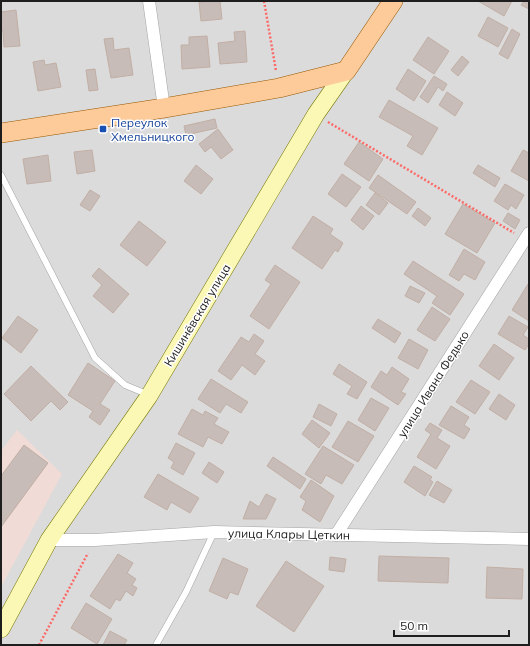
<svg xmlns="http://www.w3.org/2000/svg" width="530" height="646" viewBox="0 0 530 646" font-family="Mulish,sans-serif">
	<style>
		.residential { fill: #dcdbdb }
		.military { fill: #f1dbd6 }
		.building { fill: #c7bcb7; stroke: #c1afa5 }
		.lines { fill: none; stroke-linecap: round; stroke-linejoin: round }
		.lane-casing { stroke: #a5a5a5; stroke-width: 7 }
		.street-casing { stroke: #a5a5a5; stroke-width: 13 }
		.secondary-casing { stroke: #747703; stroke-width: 18 }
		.primary-casing { stroke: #975800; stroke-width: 20 }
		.path { stroke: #fc6a67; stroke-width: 2.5; stroke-dasharray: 2 2; stroke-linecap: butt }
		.lane { stroke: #fff; stroke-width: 6 }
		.street { stroke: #fff; stroke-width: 12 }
		.secondary { stroke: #fbf8b6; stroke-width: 17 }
		.primary { stroke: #fdca9a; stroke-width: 19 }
		.transit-dot { fill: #1a4fb4; stroke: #fff; stroke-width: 1.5 }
		.labels { text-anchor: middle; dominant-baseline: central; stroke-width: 3; stroke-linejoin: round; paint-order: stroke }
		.transit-label { font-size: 12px; fill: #164399; stroke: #fff; text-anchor: start }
		.street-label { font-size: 12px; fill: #1e1e1e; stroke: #fff }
	</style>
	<rect width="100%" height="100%" fill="#efeae3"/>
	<rect class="residential" x="1" y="1" width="528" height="644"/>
	<polygon class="military" points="17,430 62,474 1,587 1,451"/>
	<g class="building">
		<polygon points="220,1 222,19 201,21 199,2"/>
		<polygon points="478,1 512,1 504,16"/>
		<polygon points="524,1 529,1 529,9 521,5"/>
		<polygon points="16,10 20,46 4,47 3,31 1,31 1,12"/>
		<polygon points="488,17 508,28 498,47 478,36"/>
		<polygon points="512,29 520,34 508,59 499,54"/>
		<polygon points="245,31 247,62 220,64 218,43 235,41 234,32"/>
		<polygon points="207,36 210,67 182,69 181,45 189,45 189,37"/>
		<polygon points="428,37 449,51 434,74 413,60"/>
		<polygon points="113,38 114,50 129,48 133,75 111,78 104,39"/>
		<polygon points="462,56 469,62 458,76 451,70"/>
		<polygon points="44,60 45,65 56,63 61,87 38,91 33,62"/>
		<polygon points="95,69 98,90 89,91 86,70"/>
		<polygon points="408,69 426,81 414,101 396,89"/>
		<polygon points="434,76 447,84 443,91 438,87 428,103 420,97"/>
		<polygon points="447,92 463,103 455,116 439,105"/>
		<polygon points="389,100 438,128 422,155 407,146 413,136 379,117"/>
		<polygon points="215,119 217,128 186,135 184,126"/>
		<polygon points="218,129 233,150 221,159 211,147 205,152 199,144"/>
		<polygon points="359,142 383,159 369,181 344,164"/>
		<polygon points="92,150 95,171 77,174 74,152"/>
		<polygon points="523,150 529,153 529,181 511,171"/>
		<polygon points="48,155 51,181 27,184 23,159"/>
		<polygon points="196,165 213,179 201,194 184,181"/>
		<polygon points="478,165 500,178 495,187 473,173"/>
		<polygon points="342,174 361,187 346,207 328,194"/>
		<polygon points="378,175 416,202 407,214 369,188"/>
		<polygon points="505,184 524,195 516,209 511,205 508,210 494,201"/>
		<polygon points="90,190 100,196 90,211 80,205"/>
		<polygon points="375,193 388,203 379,215 366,205"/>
		<polygon points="463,204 495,223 477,253 445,234"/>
		<polygon points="361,206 374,216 363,230 351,220"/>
		<polygon points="418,208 431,218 425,226 412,216"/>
		<polygon points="508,213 520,220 515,229 503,221"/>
		<polygon points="313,216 333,229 330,234 343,243 338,252 335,250 322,269 292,248"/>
		<polygon points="139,221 166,242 147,266 120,245"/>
		<polygon points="464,249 485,262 475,280 464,274 459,281 449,275"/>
		<polygon points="413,261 464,294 450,315 432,303 437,296 404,274"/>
		<polygon points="275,265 300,282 269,329 250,316 271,284 265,280"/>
		<polygon points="99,268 129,294 113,313 93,296 102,285 92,276"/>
		<polygon points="528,284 529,285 529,321 512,310"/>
		<polygon points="410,286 425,293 419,303 405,296"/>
		<polygon points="432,307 450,319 435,341 417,330"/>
		<polygon points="18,316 38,330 21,353 2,338"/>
		<polygon points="509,316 528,327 523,335 529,339 529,344 525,350 498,334"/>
		<polygon points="378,319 401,333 395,343 372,328"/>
		<polygon points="254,334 264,341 255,354 265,361 255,375 242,365 231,380 218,371 241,337 249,342"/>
		<polygon points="409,339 428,350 418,369 398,358"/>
		<polygon points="494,344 514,358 499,380 479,366"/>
		<polygon points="88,363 115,381 100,404 110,410 100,425 89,417 93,411 68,395"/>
		<polygon points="339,364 367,382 357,399 347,394 352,386 333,374"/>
		<polygon points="31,366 68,402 60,410 51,401 31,421 4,394"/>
		<polygon points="392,367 409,379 401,392 406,394 398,405 371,387 381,371 387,375"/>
		<polygon points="211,379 248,402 241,413 226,404 220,413 198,399"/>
		<polygon points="471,380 490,392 475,414 456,402"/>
		<polygon points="499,394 515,405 506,420 489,409"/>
		<polygon points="371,398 389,408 375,431 358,420"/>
		<polygon points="319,404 337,414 331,426 313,417"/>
		<polygon points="451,406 469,417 464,425 470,429 464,439 439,425"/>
		<polygon points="192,409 203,415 205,411 218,418 214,424 229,432 222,444 208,437 203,447 178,434"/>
		<polygon points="312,420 330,433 319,448 302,434"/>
		<polygon points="348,421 374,436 358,462 332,447"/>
		<polygon points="430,423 442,430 437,438 450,446 436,469 417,457 431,434 425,430"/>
		<polygon points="176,443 195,453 183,475 171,468 174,462 168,458"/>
		<polygon points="24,445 48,463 1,527 1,476"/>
		<polygon points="323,446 354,465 342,484 326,475 321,484 305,474"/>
		<polygon points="273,457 306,479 300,489 267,466"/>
		<polygon points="209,462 224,472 217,483 202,473"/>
		<polygon points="414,466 432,477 430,480 433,482 425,496 404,482"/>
		<polygon points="158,474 199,498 190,513 171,502 167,510 144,497"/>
		<polygon points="311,480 334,496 320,522 302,510 306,501 300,497"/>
		<polygon points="437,481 452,490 444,503 429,495"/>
		<polygon points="266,494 276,499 266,519 243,519 250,501 259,507"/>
		<polygon points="118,554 133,563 127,573 136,579 132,585 137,588 133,596 126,591 120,601 116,599 110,609 90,596"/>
		<polygon points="379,556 449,558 448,583 378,581"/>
		<polygon points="330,557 346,559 344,572 329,570"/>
		<polygon points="223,558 248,569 238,595 230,592 227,599 209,591"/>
		<polygon points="286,561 324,586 294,632 256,606"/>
		<polygon points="487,567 523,569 522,599 486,598"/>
		<polygon points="86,603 112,619 97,644 71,628"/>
		<polygon points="110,631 127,640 124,645 103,645"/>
	</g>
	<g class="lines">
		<g class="lane-casing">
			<g id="lane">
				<polyline points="1,175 95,358 125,385 149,395"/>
				<polyline points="156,645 186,592 214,532"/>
			</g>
		</g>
		<g class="street-casing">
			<g id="street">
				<polyline points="149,1 164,108"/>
				<polyline points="336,535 529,233"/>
				<polyline points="49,540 95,540 214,532 529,539"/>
			</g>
		</g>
		<g class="secondary-casing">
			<polyline id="secondary" points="1,629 49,540 149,396 316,114 346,71"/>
		</g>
		<g class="primary-casing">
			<polyline id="primary" points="1,133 164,108 279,88 346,71 393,1"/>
		</g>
		<g class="path">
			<polyline points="264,1 276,71"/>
			<polyline points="328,122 514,233"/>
			<polyline points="39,645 88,553"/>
		</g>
		<use href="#lane" class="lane"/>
		<use href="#street" class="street"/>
		<use href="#secondary" class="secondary"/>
		<use href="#primary" class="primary"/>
	</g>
	<rect class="transit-dot" x="99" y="125" width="8" height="8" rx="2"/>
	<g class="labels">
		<g class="transit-label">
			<text x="111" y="122">Переулок<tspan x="111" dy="14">Хмельницкого</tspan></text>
		</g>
		<g class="street-label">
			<text transform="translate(197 315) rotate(-59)">Кишинёвская улица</text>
			<text transform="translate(433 384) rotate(-58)">улица Ивана Федько</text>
			<text transform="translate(289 534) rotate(1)">улица Клары Цеткин</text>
		</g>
	</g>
	<rect width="530" height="646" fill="none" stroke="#1e1e1e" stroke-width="4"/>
	<path d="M394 630v6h115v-6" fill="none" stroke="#1e1e1e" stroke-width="2"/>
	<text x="400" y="630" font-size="12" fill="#1e1e1e" stroke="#ffffff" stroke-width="3" paint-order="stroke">50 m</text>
</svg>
